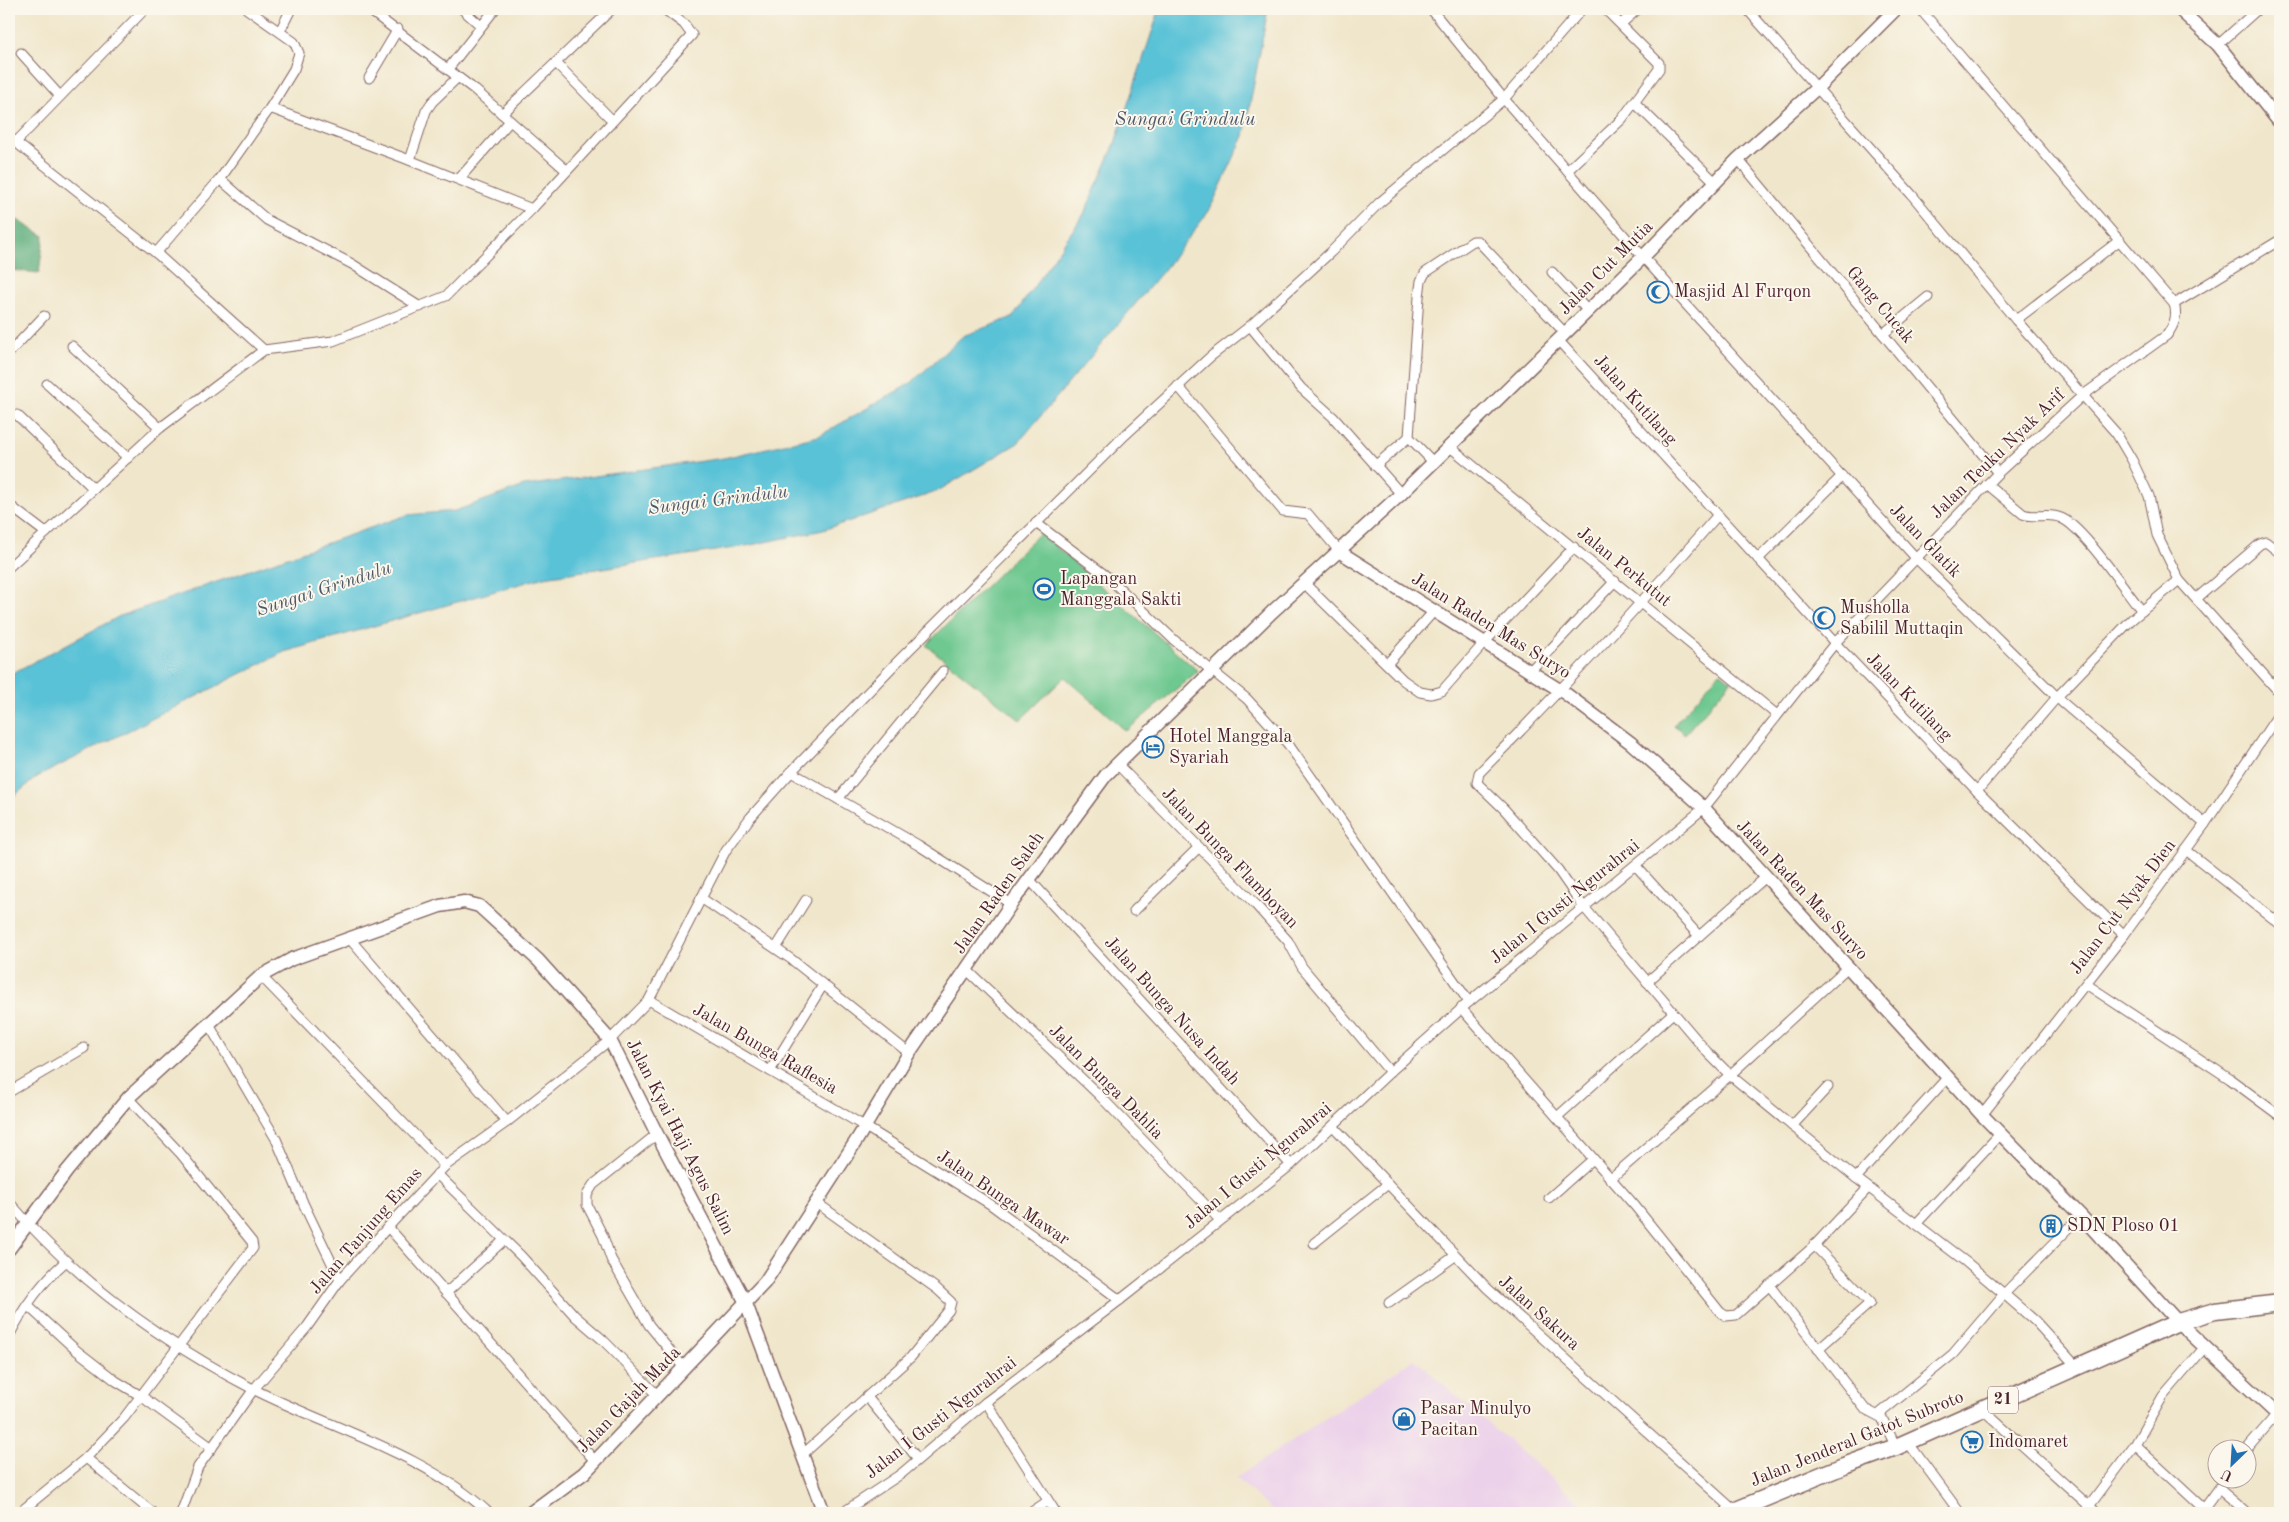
<svg xmlns="http://www.w3.org/2000/svg" width="2289" height="1522" viewBox="0 0 2289 1522" font-family="'Old Standard TT',serif">
	<style>
		.built { fill: #ecd1ea }
		.green { fill: #6ec890; stroke: #5c745e }
		.forest { fill: #5aac7a; stroke: #526652 }
		.water { fill: #5ac2d7; stroke: #527081 }
		.lines { fill: none; stroke-linecap: round; stroke-linejoin: round }
		.street-casing { stroke: #846563; stroke-width: 11 }
		.secondary-casing { stroke: #846563; stroke-width: 15 }
		.highway-casing { stroke: #846563; stroke-width: 19 }
		.street { stroke: #fff; stroke-width: 9 }
		.secondary { stroke: #fff; stroke-width: 12 }
		.highway { stroke: #fff; stroke-width: 16 }
		.labels { text-anchor: middle; dominant-baseline: central; stroke-width: 4; stroke-linejoin: round; paint-order: stroke }
		.shield { fill: #fbf7ec; stroke: #7f6065; stroke-width: 1 }
		.shield-label { font-size: 16px; font-weight: bold; fill: #4a1f2b }
		.street-label { font-size: 18px; fill: #4a1f2b; stroke: #fbf7ec }
		.poi-label { font-size: 18px; fill: #4a1f2b; stroke: #fbf7ec; text-anchor: start }
		.water-label { font-size: 19px; font-style: italic; fill: #505867; stroke: #fbf7ec }
	</style>
	<rect width="100%" height="100%" fill="#fbf7ec"/>
	<filter id="ink" filterUnits="userSpaceOnUse"><feTurbulence type="fractalNoise" baseFrequency=".02" numOctaves="2"/><feDisplacementMap in="SourceGraphic" scale="10" xChannelSelector="R" yChannelSelector="G"/><feConvolveMatrix kernelMatrix="1 2 1 2 8 2 1 2 1" color-interpolation-filters="sRGB"/></filter>
	<filter id="wash" filterUnits="userSpaceOnUse"><feTurbulence type="fractalNoise" baseFrequency=".0096" numOctaves="4" result="noise"/><feDisplacementMap in="SourceGraphic" scale="20" xChannelSelector="R" yChannelSelector="G"/><feGaussianBlur stdDeviation="1.12" result="paint"/><feColorMatrix in="noise" values="0 0 0 0 0 0 0 0 0 0 0 0 0 0 0 0 0 1.4 0 .05"/><feComposite in="paint" operator="in"/></filter>
	<g filter="url(#wash)">
		<rect width="100%" height="100%" fill="#f0e6cb"/>
		<polygon class="built" points="1414,1359 1592,1513 1275,1513 1236,1478"/>
		<g class="green">
			<polygon points="1040,533 1198,671 1126,731 1065,677 1020,720 926,645"/>
			<polygon points="1720,672 1731,681 1685,734 1674,725"/>
		</g>
		<polygon class="forest" points="9,215 44,236 39,273 9,270"/>
		<polygon class="water" points="1157,9 1268,9 1244,136 1209,211 1163,271 1018,443 936,492 823,530 741,547 544,577 284,652 37,777 9,800 9,675 120,616 407,515 455,511 524,486 724,458 819,436 911,383 963,336 1013,317 1084,214 1114,146 1156,20"/>
	</g>
	<g filter="url(#ink)">
		<g class="lines">
			<g class="street-casing">
				<g id="street">
					<polyline points="247,9 294,42 299,53 294,69 270,108"/>
					<polyline points="368,9 475,90 566,170"/>
					<polyline points="462,9 481,26"/>
					<polyline points="1431,9 1504,99 1643,257 1916,558 2063,703 2205,824"/>
					<polyline points="1747,9 1912,195 2016,320 2116,433 2132,460 2149,496 2157,535 2179,580 2280,693"/>
					<polyline points="1621,24 1638,9"/>
					<polyline points="280,31 291,9"/>
					<polyline points="2218,45 2258,9"/>
					<polyline points="21,53 59,95"/>
					<polyline points="556,63 612,120"/>
					<polyline points="448,69 495,9"/>
					<polyline points="369,78 398,29"/>
					<polyline points="1635,103 1715,182"/>
					<polyline points="502,114 612,9"/>
					<polyline points="9,137 156,253 264,350"/>
					<polyline points="16,142 145,9"/>
					<polyline points="1738,159 1998,473"/>
					<polyline points="410,160 426,111 432,102 458,77"/>
					<polyline points="1567,171 1622,119 1659,69 1659,63 1605,9"/>
					<polyline points="220,179 267,220 352,264 420,307"/>
					<polyline points="459,179 510,121"/>
					<polyline points="156,253 220,179 270,108 404,158 532,209"/>
					<polyline points="1552,272 1588,311"/>
					<polyline points="2174,304 2280,240"/>
					<polyline points="2016,320 2120,240"/>
					<polyline points="1250,326 1301,388 1333,417 1401,494"/>
					<polyline points="1883,334 1928,297"/>
					<polyline points="1558,340 1835,643 1977,791 2124,935"/>
					<polyline points="72,346 160,428"/>
					<polyline points="9,353 44,316"/>
					<polyline points="47,384 128,458"/>
					<polyline points="1178,386 1283,511 1308,514 1340,552"/>
					<polyline points="17,415 94,489"/>
					<polyline points="1449,446 1777,715"/>
					<polyline points="1433,462 1409,437 1419,297 1421,281 1425,273 1473,241 1478,241 1565,333"/>
					<polyline points="1375,466 1409,437"/>
					<path d="M1987 484 2023 514C2036 519 2048 512 2061 518 2082 526 2125 590 2142 611"/>
					<polyline points="9,505 46,533"/>
					<path d="M1717 516C1641 604 1562 690 1479 773L1477 783 1504 809 1558 870 1583 906 1707 1052 1730 1075 1856 1178 1966 1262 2004 1294 2035 1321 2077 1367"/>
					<polyline points="1036,523 1109,578 1174,640 1247,699 1288,744 1469,1002"/>
					<polyline points="1758,559 1842,476"/>
					<polyline points="9,567 160,428 264,350 333,341 446,296 532,209 692,35 684,24 664,9"/>
					<polyline points="1304,583 1403,680 1420,692 1431,694 1442,691 1484,643 1574,547"/>
					<polyline points="2197,598 2260,544 2266,542 2280,553"/>
					<polyline points="1387,664 1434,611"/>
					<polyline points="1530,671 1615,581"/>
					<polyline points="1117,764 1255,904 1288,941 1302,967 1390,1072"/>
					<polyline points="791,772 918,845 1011,904"/>
					<polyline points="1977,791 2057,697 2131,620 2179,580"/>
					<polyline points="838,799 943,671"/>
					<polyline points="2186,850 2280,924"/>
					<polyline points="1636,866 1699,936"/>
					<polyline points="1029,879 1291,1165"/>
					<polyline points="701,898 791,959 909,1053"/>
					<polyline points="1134,911 1199,847"/>
					<polyline points="349,938 507,1122"/>
					<polyline points="776,948 806,900"/>
					<polyline points="966,969 1099,1095 1220,1220"/>
					<polyline points="261,976 445,1166"/>
					<polyline points="1647,982 1766,877"/>
					<polyline points="2086,984 2230,1079 2280,1116"/>
					<polyline points="649,1000 864,1126 990,1204 1120,1300"/>
					<polyline points="1461,1008 1635,1206 1720,1312 1726,1316 1736,1315 1813,1247 1868,1188"/>
					<polyline points="208,1023 276,1139 304,1205 340,1280"/>
					<polyline points="770,1071 823,985"/>
					<polyline points="9,1092 84,1048"/>
					<polyline points="1982,1115 2124,935 2205,824 2280,712"/>
					<polyline points="1557,1117 1673,1013"/>
					<polyline points="1333,1126 1487,1288 1735,1511"/>
					<polyline points="1792,1126 1828,1087"/>
					<polyline points="657,1134 593,1185 587,1195 587,1205 603,1236 611,1259 649,1325 684,1368"/>
					<polyline points="437,1174 521,1256 575,1316 603,1340 658,1396"/>
					<polyline points="1856,1178 1948,1077"/>
					<polyline points="1610,1179 1730,1075 1849,966"/>
					<polyline points="1549,1198 1592,1160"/>
					<path d="M9 1202C77 1281 160 1341 253 1389 332 1429 422 1452 489 1513"/>
					<polyline points="1916,1224 2000,1134"/>
					<polyline points="388,1227 595,1461"/>
					<polyline points="1314,1243 1388,1184"/>
					<polyline points="1814,1245 1870,1303 1818,1349"/>
					<polyline points="1769,1285 1865,1409 1882,1418 1896,1447"/>
					<polyline points="446,1293 503,1241"/>
					<polyline points="1389,1303 1455,1256"/>
					<polyline points="27,1305 76,1350 116,1381 141,1396 212,1448"/>
					<path d="M9 1336C23 1308 41 1283 65 1262"/>
					<polyline points="867,1397 918,1459"/>
					<polyline points="986,1402 1056,1513"/>
					<polyline points="1982,1409 2097,1513"/>
					<polyline points="1878,1415 1953,1354 2004,1294 2081,1216"/>
					<polyline points="1907,1441 1960,1513"/>
					<polyline points="2135,1445 2204,1509"/>
					<polyline points="2246,1450 2277,1414"/>
					<polyline points="802,1455 911,1357 949,1310 951,1302 937,1289 817,1203"/>
					<polyline points="86,1458 153,1513"/>
					<polyline points="2219,1489 2247,1513"/>
					<polyline points="19,1513 86,1458 124,1418 253,1248 252,1242 181,1154 128,1098"/>
					<polyline points="181,1513 198,1467 254,1389 307,1327 340,1280 388,1227 445,1166 507,1122 610,1040 649,1000 726,850 750,818 791,772 898,661 1122,438 1210,357 1250,326 1331,252 1379,203 1504,99 1582,9"/>
					<path d="M842 1513 901 1474 986 1402 1120 1300 1291 1165 1390 1072 1469 1002 1704 808 1835 643 1998 473 2082 396 2167 335C2174 325 2178 316 2174 304L1920 9"/>
					<polyline points="1030,1513 1048,1501"/>
					<polyline points="2084,1513 2135,1445 2163,1396 2204,1348"/>
					<polyline points="2201,1513 2225,1480"/>
				</g>
			</g>
			<g class="secondary-casing">
				<g id="secondary">
					<polyline points="2179,9 2218,45 2280,123"/>
					<polyline points="1340,552 1566,694 1631,743 1704,808 1982,1115 2081,1216 2178,1322 2280,1417"/>
					<polyline points="9,1249 67,1171 128,1098 261,976 292,959 440,906 464,902 479,906 538,960 610,1040 657,1134 745,1301 824,1513"/>
					<polyline points="530,1513 584,1473 765,1282 858,1138 909,1053 1011,904 1106,775 1272,612 1401,494 1643,257 1738,159 1818,87 1896,9"/>
				</g>
			</g>
			<g class="highway-casing">
				<polyline id="highway" points="1729,1513 1841,1467 1896,1447 2178,1322 2215,1311 2280,1303"/>
			</g>
			<use href="#street" class="street"/>
			<use href="#secondary" class="secondary"/>
			<use href="#highway" class="highway"/>
		</g>
	</g>
	<defs>
		<g id="mosque-ring" transform="scale(1.125)"><circle r="9.5" fill="#fbf7ec" stroke="#1f6fb2" stroke-width="1.5"/><path d="M3.5-4.9A6 6 0 1 0 3.5 4.9A5 5 0 1 1 3.5-4.9Z" fill="#1f6fb2"/></g>
		<g id="stadium-ring" transform="scale(1.125)"><circle r="9.5" fill="#fbf7ec" stroke="#1f6fb2" stroke-width="1.5"/><path d="M0-5a6.5 5 0 1 0 0 10a6.5 5 0 1 0 0-10ZM-3.5-1.8h7v3.6h-7Z" fill="#1f6fb2"/></g>
		<g id="hotel-ring" transform="scale(1.125)"><circle r="9.5" fill="#fbf7ec" stroke="#1f6fb2" stroke-width="1.5"/><path d="M-6-4.5h1.5V1H6V5H4.5V3h-9V5H-6ZM-4 0a1.8 1.8 0 1 1 3.6 0ZM.5 0V-2.5h3Q6-2.5 6 0Z" fill="#1f6fb2"/></g>
		<g id="building-ring" transform="scale(1.125)"><circle r="9.5" fill="#fbf7ec" stroke="#1f6fb2" stroke-width="1.5"/><path d="M-4-6H4V6H1V3H-1V6H-4ZM-2.5-4.3h1.7v1.8h-1.7ZM.8-4.3h1.7v1.8H.8ZM-2.5-1h1.7V.8h-1.7ZM.8-1h1.7V.8H.8Z" fill="#1f6fb2"/></g>
		<g id="shop-ring" transform="scale(1.125)"><circle r="9.5" fill="#fbf7ec" stroke="#1f6fb2" stroke-width="1.5"/><path d="M-5-2.5h2.3a2.7 3.5 0 0 1 5.4 0H5L5.5 6h-11ZM-1.5-2.5h3a1.5 2.3 0 0 0-3 0Z" fill="#1f6fb2"/></g>
		<g id="supermarket-ring" transform="scale(1.125)"><circle r="9.5" fill="#fbf7ec" stroke="#1f6fb2" stroke-width="1.5"/><path d="M-6-5.5h2.5l.6 2H6L4.5 2H-2.5L-4.4-4H-6ZM-1.5 3.2a1.3 1.3 0 1 0 .1 0ZM3 3.2a1.3 1.3 0 1 0 .1 0Z" fill="#1f6fb2"/></g>
	</defs>
	<g fill-rule="evenodd">
		<use href="#mosque-ring" x="1658" y="292"/>
		<use href="#stadium-ring" x="1044" y="589"/>
		<use href="#mosque-ring" x="1824" y="618"/>
		<use href="#hotel-ring" x="1153" y="747"/>
		<use href="#building-ring" x="2051" y="1226"/>
		<use href="#shop-ring" x="1404" y="1419"/>
		<use href="#supermarket-ring" x="1972" y="1442"/>
	</g>
	<g class="labels">
		<rect class="shield" x="1988" y="1386.5" width="30" height="27" rx="4"/>
		<g class="shield-label">
			<text x="2003" y="1400">21</text>
		</g>
		<g class="street-label">
			<text transform="translate(1606 268) rotate(-45)">Jalan Cut Mutia</text>
			<text transform="translate(1880 305) rotate(50)">Gang Cucak</text>
			<text transform="translate(1635 400) rotate(48)">Jalan Kutilang</text>
			<text transform="translate(1998 454) rotate(-44)">Jalan Teuku Nyak Arif</text>
			<text transform="translate(1925 541) rotate(46)">Jalan Glatik</text>
			<text transform="translate(1624 567) rotate(39)">Jalan Perkutut</text>
			<text transform="translate(1491 626) rotate(32)">Jalan Raden Mas Suryo</text>
			<text transform="translate(1909 697) rotate(46)">Jalan Kutilang</text>
			<text transform="translate(1230 858) rotate(46)">Jalan Bunga Flamboyan</text>
			<text transform="translate(1802 890) rotate(47)">Jalan Raden Mas Suryo</text>
			<text transform="translate(999 893) rotate(-55)">Jalan Raden Saleh</text>
			<text transform="translate(1565 902) rotate(-39)">Jalan I Gusti Ngurahrai</text>
			<text transform="translate(2123 907) rotate(-53)">Jalan Cut Nyak Dien</text>
			<text transform="translate(1172 1011) rotate(48)">Jalan Bunga Nusa Indah</text>
			<text transform="translate(765 1049) rotate(30)">Jalan Bunga Raflesia</text>
			<text transform="translate(1106 1082) rotate(45)">Jalan Bunga Dahlia</text>
			<text transform="translate(680 1137) rotate(63)">Jalan Kyai Haji Agus Salim</text>
			<text transform="translate(1258 1166) rotate(-40)">Jalan I Gusti Ngurahrai</text>
			<text transform="translate(1003 1198) rotate(34)">Jalan Bunga Mawar</text>
			<text transform="translate(366 1231) rotate(-49)">Jalan Tanjung Emas</text>
			<text transform="translate(1539 1313) rotate(42)">Jalan Sakura</text>
			<text transform="translate(629 1400) rotate(-46)">Jalan Gajah Mada</text>
			<text transform="translate(941 1418) rotate(-38)">Jalan I Gusti Ngurahrai</text>
			<text transform="translate(1857 1439) rotate(-22)">Jalan Jenderal Gatot Subroto</text>
		</g>
		<g class="poi-label">
			<text x="1674" y="292">Masjid Al Furqon</text>
			<text x="1060" y="579">Lapangan<tspan x="1060" dy="21">Manggala Sakti</tspan></text>
			<text x="1840" y="608">Musholla<tspan x="1840" dy="21">Sabilil Muttaqin</tspan></text>
			<text x="1169" y="737">Hotel Manggala<tspan x="1169" dy="21">Syariah</tspan></text>
			<text x="2067" y="1226">SDN Ploso 01</text>
			<text x="1420" y="1409">Pasar Minulyo<tspan x="1420" dy="21">Pacitan</tspan></text>
			<text x="1988" y="1442">Indomaret</text>
		</g>
		<g class="water-label">
			<text x="1185" y="120">Sungai Grindulu</text>
			<text transform="translate(718 501) rotate(-7)">Sungai Grindulu</text>
			<text transform="translate(324 590) rotate(-18)">Sungai Grindulu</text>
		</g>
	</g>
	<rect width="2289" height="1522" fill="none" stroke="#fbf7ec" stroke-width="30"/>
	<g transform="translate(2232 1464) rotate(205)"><circle r="24" fill="#fbf7ec" stroke="#b4a19f"/>
	<path d="M0-4L9 19L0 12L-9 19Z" fill="#1f6fb2"/>
	<text y="-8" font-size="14" font-weight="bold" text-anchor="middle" fill="#4a1f2b">U</text>
	</g>
</svg>
